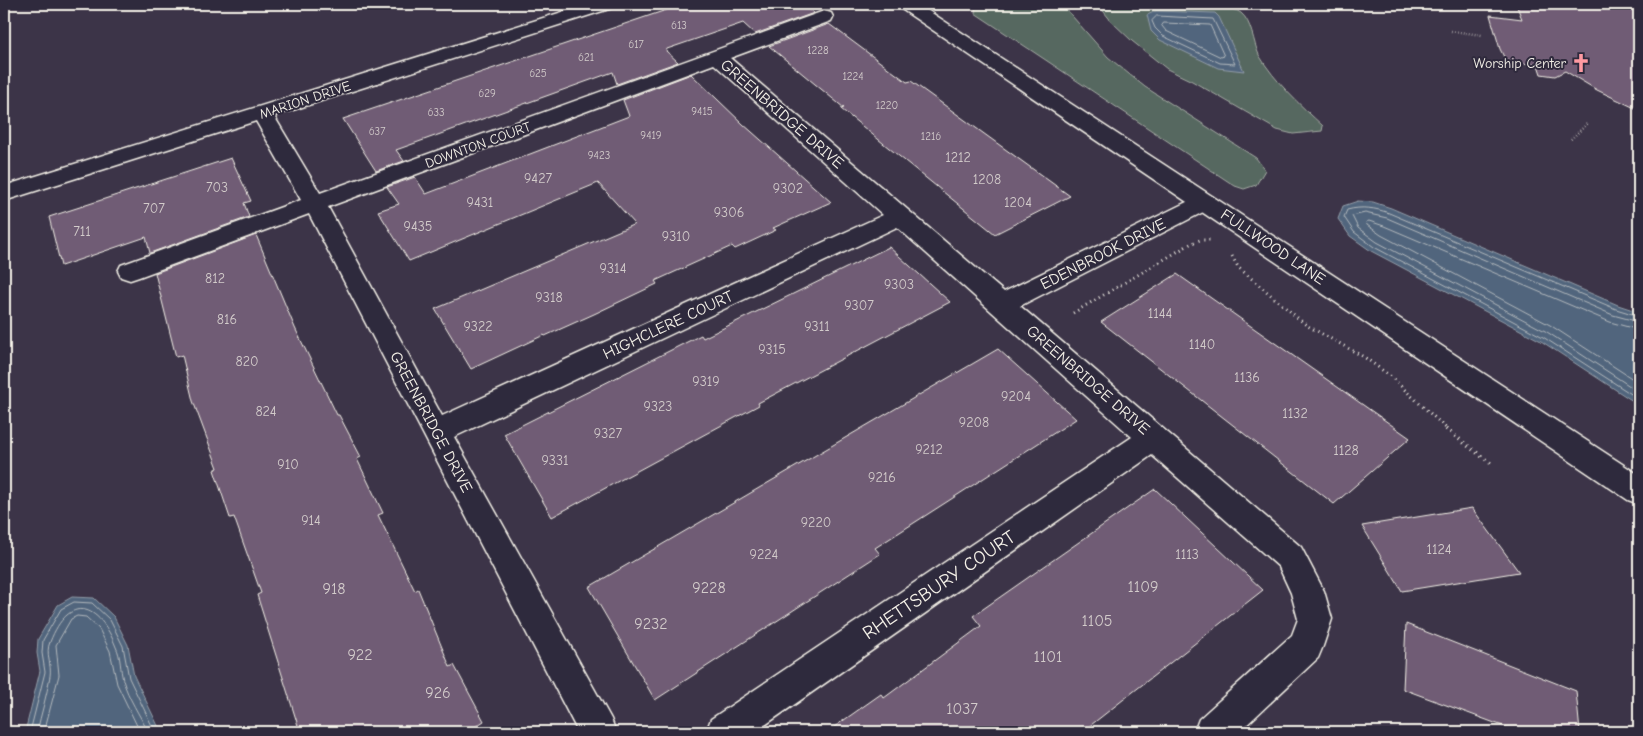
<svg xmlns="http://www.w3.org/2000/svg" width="1643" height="736" viewBox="0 0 1643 736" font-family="'Comic Neue',sans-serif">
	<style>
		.green { fill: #566760; stroke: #a5aca4 }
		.water { fill: #51657d; stroke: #929da8 }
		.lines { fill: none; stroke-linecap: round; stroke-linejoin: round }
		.shore { stroke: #b3b9bd; stroke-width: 1 }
		.building { fill: #705c74; stroke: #f4f1e8 }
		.minor-casing { stroke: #f4f1e8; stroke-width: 3 }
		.tertiary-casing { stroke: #f4f1e8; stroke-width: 3 }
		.path-far2 { stroke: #f4f1e8; stroke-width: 2.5; stroke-dasharray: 0.5 2.5; stroke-linecap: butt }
		.path-far1 { stroke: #f4f1e8; stroke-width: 3; stroke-dasharray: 1 4; stroke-linecap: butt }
		.path { stroke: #f4f1e8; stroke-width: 4; stroke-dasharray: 1 4.5; stroke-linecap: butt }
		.minor { fill: #2f2a3d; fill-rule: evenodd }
		.tertiary { fill: #2f2a3d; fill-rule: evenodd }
		.labels { text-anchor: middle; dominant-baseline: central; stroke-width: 4; stroke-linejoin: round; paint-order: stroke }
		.far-number-label { font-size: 11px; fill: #d3cccb }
		.far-poi-label { font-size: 14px; fill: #f4f1e8; stroke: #2f2a3d; text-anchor: end }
		.far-street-label { font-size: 14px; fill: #f4f1e8; stroke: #2f2a3d }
		.number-label { font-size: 14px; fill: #d3cccb }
		.street-label { font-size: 16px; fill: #f4f1e8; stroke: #2f2a3d }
		.near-number-label { font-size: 16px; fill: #d3cccb }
		.near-street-label { font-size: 19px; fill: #f4f1e8; stroke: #2f2a3d }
	</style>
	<rect width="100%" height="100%" fill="#3c3448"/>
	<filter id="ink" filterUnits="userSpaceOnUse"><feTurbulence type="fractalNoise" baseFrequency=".02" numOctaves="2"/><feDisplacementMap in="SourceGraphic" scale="10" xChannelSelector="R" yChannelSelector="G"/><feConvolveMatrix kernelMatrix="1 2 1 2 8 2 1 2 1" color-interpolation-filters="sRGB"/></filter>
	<g filter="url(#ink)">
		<g class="green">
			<polygon points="982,4 1051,5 1065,8 1108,57 1145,87 1256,158 1265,170 1256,185 1244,189 1235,186 975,13 976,6"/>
			<path d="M1100 4C1126 4 1225 0 1241 13 1252 22 1253 42 1259 55 1275 82 1300 105 1323 126L1322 131 1293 134 1277 130 1192 81 1167 69 1132 41 1112 22 1100 7Z"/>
		</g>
		<g class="water">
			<polygon points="1156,11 1215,13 1219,17 1244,71 1218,68 1160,40 1151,31 1147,15"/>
			<polygon points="1358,201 1373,202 1391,208 1618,305 1639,312 1639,405 1541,341 1371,251 1350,236 1338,219 1343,206"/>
			<polygon points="72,597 94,598 114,617 128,645 134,676 161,732 25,732 40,671 37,653 38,639 58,605"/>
		</g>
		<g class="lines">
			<g class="shore">
				<polygon points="1157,16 1213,19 1235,64 1220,63 1163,36 1155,28 1152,21"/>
				<polygon points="1164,23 1210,25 1224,56 1221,57 1166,31 1162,26"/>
				<path d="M1639 316 1616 309 1389 213C1375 208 1362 206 1347 210L1344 217 1354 232 1374 247 1543 337 1639 399"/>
				<polyline points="1639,322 1613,315 1387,218 1365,213 1352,216 1358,228 1377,242 1547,332 1639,392"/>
				<polyline points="1639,330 1610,322 1384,226 1369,221 1366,222 1367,225 1381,235 1550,325 1639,383"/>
				<polyline points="30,732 45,672 42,653 43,640 61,609 74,602 92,603 110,620 123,646 129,678 155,732"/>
				<path d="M37 732C41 714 47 695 50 676 52 665 45 653 50 642 69 593 99 603 116 647 121 657 120 669 123 680 128 698 140 715 148 732"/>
				<polyline points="44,732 59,675 56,645 71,619 77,616 86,617 99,629 110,651 117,684 140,732"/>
			</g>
		</g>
		<g class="building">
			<polygon points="684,4 802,4 814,13 755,34 743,23 667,49 666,51 678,62 617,84 613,72 396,150 404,161 376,171 343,119"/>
			<polygon points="1516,4 1639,4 1639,110 1597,90 1565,71 1555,76 1541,74 1538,65 1506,61 1500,49 1490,15 1522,19"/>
			<polygon points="829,24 907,82 911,81 1070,196 995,234 841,109 844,108 769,46"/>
			<polygon points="691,74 743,124 831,202 773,228 776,230 735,249 732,246 655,281 657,284 594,314 545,336 544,335 471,369 435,309 635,224 598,183 409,261 378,211 399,204 387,187 415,177 426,194 629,116 623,100"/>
			<polygon points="231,158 251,201 244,203 249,217 150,253 146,237 61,266 49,217"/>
			<polygon points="256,235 295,328 337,415 339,415 361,457 357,459 383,513 378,515 415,591 418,589 450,667 454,665 484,721 467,732 300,732 257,595 261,593 234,517 230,518 214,470 218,468 193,401 182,355 176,357 155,273"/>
			<polygon points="889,247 950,302 758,403 759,405 552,517 504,434 701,335 703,338"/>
			<polygon points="1177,274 1218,303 1410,438 1334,504 1101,322"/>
			<polygon points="998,349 1076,419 875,548 880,554 655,700 589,587"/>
			<polygon points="1155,489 1263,590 1082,732 827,732 881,694 884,698 981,626 973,616"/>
			<polygon points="1472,508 1519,572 1402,591 1362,526"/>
			<polygon points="1406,624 1576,691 1580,732 1519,732 1403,689"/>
		</g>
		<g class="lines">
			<g class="minor-casing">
				<path id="minor" d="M588 4H615L612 8 274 116 320 193 824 11 831 13 833 17 831 21 730 58 1004 292 1197 197 1205 195 1213 197 1217 202 1213 207 1020 306 1301 547 1324 591 1332 619 1323 646 1318 658 1239 732H1194L1199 719 1292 635 1298 619 1291 593 1279 567 1152 455 755 732H706L711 719 1132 437 897 227 454 437 611 719 616 732H578L309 214 139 277 130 280 121 277 118 271 121 265 301 200 256 121 4 201V186ZM714 64 883 215 442 416 328 207Z"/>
			</g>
			<g class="tertiary-casing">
				<polygon id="tertiary" points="897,4 918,4 1639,475 1639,504 1628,500 900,8"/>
			</g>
			<g class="path-far2">
				<polyline points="1451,31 1482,35"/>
				<polyline points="1571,139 1588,123"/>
			</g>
			<g class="path-far1">
				<polyline points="1232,256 1238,267 1306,325 1364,357 1389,375 1448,430"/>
				<polyline points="1073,313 1192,243 1200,240 1210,240"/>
			</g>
			<polyline class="path" points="1446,429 1493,465"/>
			<use href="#minor" class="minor"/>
			<use href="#tertiary" class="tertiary"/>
		</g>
	</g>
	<defs>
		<g id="church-bare" transform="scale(1.5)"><path d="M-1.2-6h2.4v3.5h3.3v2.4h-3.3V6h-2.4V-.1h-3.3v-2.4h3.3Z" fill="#ff9aa2" stroke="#2f2a3d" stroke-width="2.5" paint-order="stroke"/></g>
	</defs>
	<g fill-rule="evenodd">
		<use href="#church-bare" x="1581" y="63"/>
	</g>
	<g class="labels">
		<g class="far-number-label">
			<text x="679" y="25">613</text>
			<text x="636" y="44">617</text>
			<text x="818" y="50">1228</text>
			<text x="586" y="57">621</text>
			<text x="538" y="73">625</text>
			<text x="853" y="76">1224</text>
			<text x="487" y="93">629</text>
			<text x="887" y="105">1220</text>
			<text x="702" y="111">9415</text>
			<text x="436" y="112">633</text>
			<text x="377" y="131">637</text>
			<text x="651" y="135">9419</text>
			<text x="931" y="136">1216</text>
			<text x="599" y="155">9423</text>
		</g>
		<g class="far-poi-label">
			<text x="1566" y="63">Worship Center</text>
		</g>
		<g class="far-street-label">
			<text transform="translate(305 100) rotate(-18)">MARION DRIVE</text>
			<text transform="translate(478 145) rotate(-20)">DOWNTON COURT</text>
		</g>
		<g class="number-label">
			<text x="958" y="157">1212</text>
			<text x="538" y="178">9427</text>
			<text x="987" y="179">1208</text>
			<text x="217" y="187">703</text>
			<text x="788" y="188">9302</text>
			<text x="480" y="202">9431</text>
			<text x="1018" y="202">1204</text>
			<text x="154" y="208">707</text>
			<text x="729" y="212">9306</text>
			<text x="418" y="226">9435</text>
			<text x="82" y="231">711</text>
			<text x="676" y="236">9310</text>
			<text x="613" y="268">9314</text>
			<text x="215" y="278">812</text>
			<text x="899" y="284">9303</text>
			<text x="549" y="297">9318</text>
			<text x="859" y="305">9307</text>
			<text x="1160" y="313">1144</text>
			<text x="227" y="319">816</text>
			<text x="478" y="326">9322</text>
			<text x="817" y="326">9311</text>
			<text x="1202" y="344">1140</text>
			<text x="772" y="349">9315</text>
			<text x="247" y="361">820</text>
			<text x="1247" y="377">1136</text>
			<text x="706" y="381">9319</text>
			<text x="1016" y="396">9204</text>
			<text x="658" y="406">9323</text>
			<text x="266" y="411">824</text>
			<text x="1295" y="413">1132</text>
			<text x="974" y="422">9208</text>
			<text x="608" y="433">9327</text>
			<text x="929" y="449">9212</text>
			<text x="1346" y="450">1128</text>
			<text x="555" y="460">9331</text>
			<text x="288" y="464">910</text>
			<text x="882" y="477">9216</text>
			<text x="311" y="520">914</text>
			<text x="816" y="522">9220</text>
			<text x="1439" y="549">1124</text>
			<text x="764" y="554">9224</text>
			<text x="1187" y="554">1113</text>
		</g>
		<g class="street-label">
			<text transform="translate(782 114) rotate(41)">GREENBRIDGE DRIVE</text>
			<text transform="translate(1273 247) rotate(34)">FULLWOOD LANE</text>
			<text transform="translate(1103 254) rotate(-27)">EDENBROOK DRIVE</text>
			<text transform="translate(668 325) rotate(-25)">HIGHCLERE COURT</text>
			<text transform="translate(1088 380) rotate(41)">GREENBRIDGE DRIVE</text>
			<text transform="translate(431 422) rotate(62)">GREENBRIDGE DRIVE</text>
		</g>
		<g class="near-number-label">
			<text x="1143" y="587">1109</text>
			<text x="709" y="588">9228</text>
			<text x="334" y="589">918</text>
			<text x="1097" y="621">1105</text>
			<text x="651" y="624">9232</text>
			<text x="360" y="655">922</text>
			<text x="1048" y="657">1101</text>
			<text x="438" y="693">926</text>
			<text x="962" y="709">1037</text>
		</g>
		<g class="near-street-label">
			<text transform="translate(939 585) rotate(-34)">RHETTSBURY COURT</text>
		</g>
	</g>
	<rect width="1643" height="736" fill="none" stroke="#2f2a3d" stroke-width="20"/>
	<rect x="10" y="10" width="1623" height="716" fill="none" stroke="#f4f1e8" stroke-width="2" filter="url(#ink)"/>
</svg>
